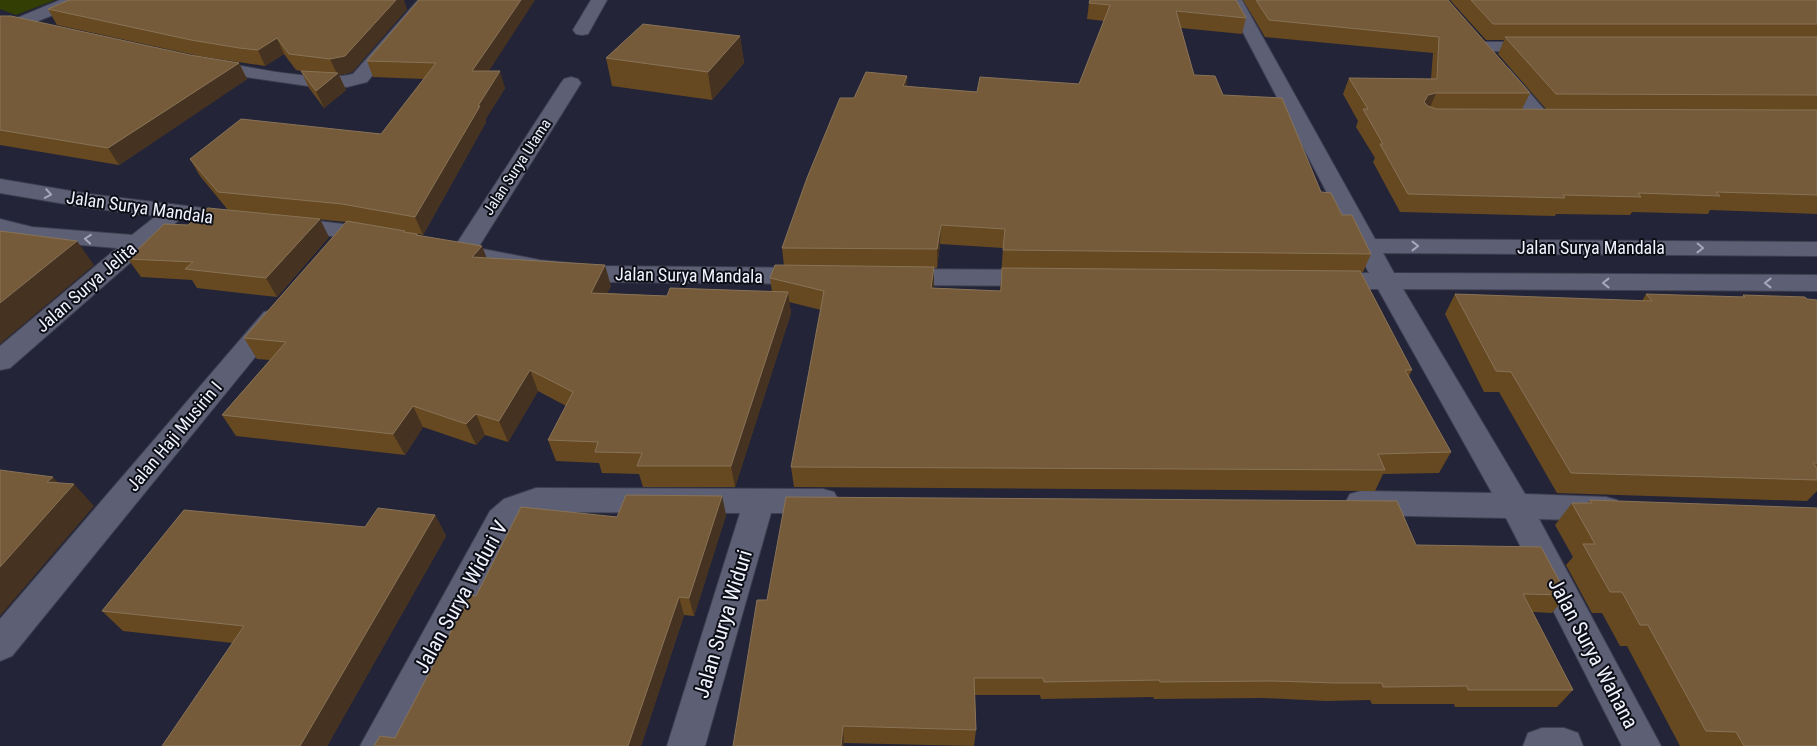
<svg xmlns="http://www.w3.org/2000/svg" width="1817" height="746" viewBox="0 0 1817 746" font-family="'Roboto Condensed',sans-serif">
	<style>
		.green { fill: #323e04 }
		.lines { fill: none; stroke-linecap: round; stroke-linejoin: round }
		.minor-casing { stroke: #3e3f50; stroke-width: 2 }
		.minor { fill: #5d5f75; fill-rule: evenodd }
		.wall { fill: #664921; fill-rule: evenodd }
		.shaded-wall { fill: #453220 }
		.building { fill: #755b39; stroke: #887358 }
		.oneway { stroke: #a6a8ba }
		.labels { text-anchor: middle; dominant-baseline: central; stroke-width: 4; stroke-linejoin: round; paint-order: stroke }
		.far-street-label { font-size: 15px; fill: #f0f2ff; stroke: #0d0e16 }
		.street-label { font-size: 18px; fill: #f0f2ff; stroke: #0d0e16 }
		.near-street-label { font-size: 21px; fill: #f0f2ff; stroke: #0d0e16 }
	</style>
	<rect width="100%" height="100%" fill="#232437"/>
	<polygon class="green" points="0,0 55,0 16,15 0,9"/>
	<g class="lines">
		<g class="minor-casing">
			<g id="minor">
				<polygon points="60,0 83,0 81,4 0,36 0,25"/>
				<path d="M418 0H435L367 82 347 87 308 86 205 71 198 69 196 65 198 61 205 59C244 66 316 83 353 74Z"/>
				<polygon points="591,0 607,0 588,34 582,35 576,34 573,30"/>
				<polygon points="1226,0 1242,0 1375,239 1817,242 1817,256 1383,253 1394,273 1817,275 1817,291 1403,289 1525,494 1606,497 1617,500 1622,509 1617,518 1606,521 1539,519 1661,746 1622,746 1506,518 1361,515 1350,512 1345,503 1350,494 1361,491 1492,493 1378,289 1329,289 1320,287 1317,281 1320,275 1329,273 1369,273"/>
				<polygon points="1479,42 1538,42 1544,43 1547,47 1544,51 1538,52 1473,51 1470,47 1473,43"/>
				<polygon points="1502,67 1509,69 1549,115 1552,119 1549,123 1542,125 1535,123 1495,77 1493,73 1495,69"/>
				<polygon points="571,77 578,79 581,83 478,248 540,260 598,266 809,268 818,271 821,276 818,281 809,284 598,282 540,276 441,254 437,249 441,244 449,242 457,243 561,83 564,79"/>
				<polygon points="0,179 89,194 236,212 244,214 248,219 244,224 236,226 180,219 10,368 0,370 0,346 117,248 32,241 0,233 0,219 32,227 132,235 156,216 89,208 0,193"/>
				<polygon points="286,217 375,228 383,230 387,235 383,240 375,242 278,229 274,224 278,219"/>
				<polygon points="897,269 1039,270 1048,273 1051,278 1048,283 1039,286 897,285 888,282 885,277 888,272"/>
				<polygon points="273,310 282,312 286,318 282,324 12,656 0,661 0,619 264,312"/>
				<polygon points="536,488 823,489 834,492 839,501 834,510 823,513 771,513 705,746 667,746 740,513 538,512 526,517 512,529 399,746 360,746 490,511 504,499"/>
				<polygon points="1542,728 1564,728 1578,733 1583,746 1523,746 1528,733"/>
			</g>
		</g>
		<use href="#minor" class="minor"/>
	</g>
	<g class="wall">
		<path d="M419 0 505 88 485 120 486 122 423 235 418 234V235L487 258 611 286 607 293 667 296 772 292 770 278 784 266 782 248 854 98 907 76V87L977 92 1079 84 1104 21 1087 19 1089 3 1246 18 1242 34 1181 28 1194 75 1223 95 1321 192 1342 215 1371 254 1363 272H1361L1412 370 1409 376 1451 452 1439 473 1383 474 1375 491 794 487 791 467 821 310 789 302 791 313 735 487H643L639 474 602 473 599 463 556 461 548 440 566 406 538 391 508 442 485 435 476 445 423 427 405 455 236 436 222 415 270 360 257 359 244 338 346 222 228 210 200 176 190 159 381 134 424 79 373 77 367 61ZM940 244 1003 248 1000 291 934 288V268H937Z"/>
		<polygon points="1243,0 1448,0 1530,93 1522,109 1546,109 1498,54 1504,40 1486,40 1450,0 1817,0 1817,214 1710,210 1708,214 1632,212 1630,215 1556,214 1555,216 1400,212 1373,162 1375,158 1356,127 1358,121 1343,94 1349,78 1431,79 1433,53 1265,37"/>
		<polygon points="48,9 407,9 352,72 339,75 346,90 324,108 309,88 301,71 296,70 284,54 265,66 199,56 57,25"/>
		<polygon points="0,16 190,55 239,63 247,79 119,165 0,145"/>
		<polygon points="740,36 744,63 712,100 612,86 606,58"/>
		<polygon points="329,237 277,297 197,288 192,280 141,277 128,259"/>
		<polygon points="1455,294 1642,301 1646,294 1742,297 1743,295 1817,300 1817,491 1807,501 1557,493 1499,392 1484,392 1445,314"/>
		<polygon points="722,496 726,515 694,616 684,615 641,746 374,746 395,738 476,596 617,517"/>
		<polygon points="1590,500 1817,746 1680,746 1627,646 1620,646 1602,613 1592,613 1566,565 1573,557 1555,525 1572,503 1588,503"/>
		<polygon points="435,515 446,536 327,746 162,746 233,643 123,631 102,611 365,527"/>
		<polygon points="1416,545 1567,595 1552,613 1533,612 1573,690 1557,707 1455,707 1454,704 1372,704 1370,700 1326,701 1263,698 1154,699 1153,697 1041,699 1040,695 975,695 976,730 974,746 844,743 844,746 733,746 767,600"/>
	</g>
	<g class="shaded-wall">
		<polygon points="396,0 404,0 407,9 352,72 339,75 346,90 324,108 316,91 337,74 330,59"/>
		<polygon points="521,0 535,0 478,88 472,71"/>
		<polygon points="740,36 744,63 712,100 708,72"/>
		<polygon points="277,38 284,54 265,66 258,50"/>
		<polygon points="239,63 247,79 119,165 108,148"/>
		<polygon points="500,71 505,88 485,120 486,122 423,235 415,217 478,106"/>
		<polygon points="907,76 907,93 903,86"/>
		<polygon points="1436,93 1429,110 1424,102 1428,95"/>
		<polygon points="320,219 329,237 277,297 266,278"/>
		<polygon points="941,225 940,244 937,268 937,249"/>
		<polygon points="77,241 94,265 0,344 0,303"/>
		<polygon points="482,246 490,266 472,257"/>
		<polygon points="605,265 611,286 597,314 591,293"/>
		<polygon points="934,267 934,287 930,309 931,288"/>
		<polygon points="788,292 791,313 735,487 731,466"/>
		<polygon points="530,370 538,391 508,442 499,421"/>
		<polygon points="413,406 423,427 405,455 393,434"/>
		<polygon points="476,414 485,435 476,445 466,424"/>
		<polygon points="53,477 67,492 74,484 94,506 0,616 0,567 47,482"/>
		<polygon points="722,496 726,515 694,616 689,598"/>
		<polygon points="435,515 446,536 327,746 300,746"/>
		<polygon points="679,597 684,615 641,746 628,746"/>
		<polygon points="843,726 844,746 841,746"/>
	</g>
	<g class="building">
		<polygon points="69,0 396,0 345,56 330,59 289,54 277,38 258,50 239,48 191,40 48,9"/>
		<polygon points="419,0 521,0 472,71 500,71 478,106 480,106 415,217 342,204 218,192 190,159 241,119 381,134 436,63 367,61"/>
		<polygon points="1090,0 1236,0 1246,18 1176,11 1194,75 1215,76 1223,95 1282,98 1321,192 1331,193 1342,215 1352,215 1371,254 1003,250 1005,229 941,225 937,249 782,248 807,178 840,98 854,98 866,72 907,76 903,86 977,92 980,77 1079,84 1110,5 1089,3"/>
		<polygon points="1256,0 1448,0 1530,93 1436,93 1428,95 1424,102 1428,106 1436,109 1817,110 1817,195 1716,192 1720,196 1638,193 1641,197 1563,195 1565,198 1408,194 1380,144 1383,144 1363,109 1368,109 1349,78 1437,79 1439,37 1269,20"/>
		<polygon points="1471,0 1817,0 1817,24 1493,24"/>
		<polygon points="0,16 11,16 190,55 239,63 108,148 0,130"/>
		<polygon points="643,24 740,36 708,72 606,58"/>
		<polygon points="1505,37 1817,37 1817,95 1556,94"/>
		<polygon points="301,71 338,73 316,91"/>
		<polygon points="208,208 320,219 266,278 185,269 193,262 128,259 164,224 188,225"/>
		<polygon points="347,221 405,231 404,232 417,234 416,235 482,246 472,257 605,265 591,293 667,296 670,288 788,292 731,466 637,466 642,453 595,452 598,442 548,440 573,392 530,370 499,421 476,414 466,424 413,406 393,434 222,415 286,342 244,338"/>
		<polygon points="0,231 77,241 0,303"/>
		<polygon points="775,265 934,267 931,288 1001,291 1002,268 1360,271 1412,370 1405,370 1451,452 1378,454 1385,470 791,467 824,291 770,278"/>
		<polygon points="1455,294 1652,301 1646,294 1745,297 1743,295 1805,297 1807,299 1817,300 1817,463 1813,463 1817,468 1817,480 1571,473 1511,372 1496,371"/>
		<polygon points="0,470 53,477 47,482 74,484 0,567"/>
		<polygon points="626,495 722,496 689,598 679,597 628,746 374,746 380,736 395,738 470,595 476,596 521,507 617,517"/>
		<polygon points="786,497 1397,501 1416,545 1541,547 1567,595 1523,594 1573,690 1468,690 1467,686 1383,687 1382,683 1336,683 1272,681 1160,682 1159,680 1044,682 1043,678 974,678 976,730 843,726 841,746 733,746 757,600 767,600"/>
		<polygon points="1590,500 1817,508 1817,746 1744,746 1736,732 1706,731 1648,625 1640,625 1622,592 1610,592 1583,544 1595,544 1572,503 1592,503"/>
		<polygon points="378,508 435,515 300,746 162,746 244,626 102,611 184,510 365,527"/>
	</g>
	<defs><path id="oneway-chevron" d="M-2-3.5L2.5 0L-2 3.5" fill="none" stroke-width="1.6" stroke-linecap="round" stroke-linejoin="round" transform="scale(1.25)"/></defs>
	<g class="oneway">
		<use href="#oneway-chevron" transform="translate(48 194) rotate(10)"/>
		<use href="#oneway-chevron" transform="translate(88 239) rotate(-175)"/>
		<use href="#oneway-chevron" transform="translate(1415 246)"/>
		<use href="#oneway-chevron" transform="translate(1700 248) rotate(1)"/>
		<use href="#oneway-chevron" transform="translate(1606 283) rotate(-180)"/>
		<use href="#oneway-chevron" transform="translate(1768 283) rotate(-180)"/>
	</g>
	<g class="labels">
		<g class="far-street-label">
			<text transform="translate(517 167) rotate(-57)">Jalan Surya Utama</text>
		</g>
		<g class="street-label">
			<text transform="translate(140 207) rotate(8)">Jalan Surya Mandala</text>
			<text x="1591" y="247">Jalan Surya Mandala</text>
			<text transform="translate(689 275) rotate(1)">Jalan Surya Mandala</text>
			<text transform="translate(86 287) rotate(-41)">Jalan Surya Jelita</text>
			<text transform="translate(174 436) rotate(-50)">Jalan Haji Musirin I</text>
		</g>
		<g class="near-street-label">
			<text transform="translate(461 597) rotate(-61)">Jalan Surya Widuri V</text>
			<text transform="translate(723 624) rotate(-73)">Jalan Surya Widuri</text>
			<text transform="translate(1593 653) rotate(62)">Jalan Surya Wahana</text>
		</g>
	</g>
</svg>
